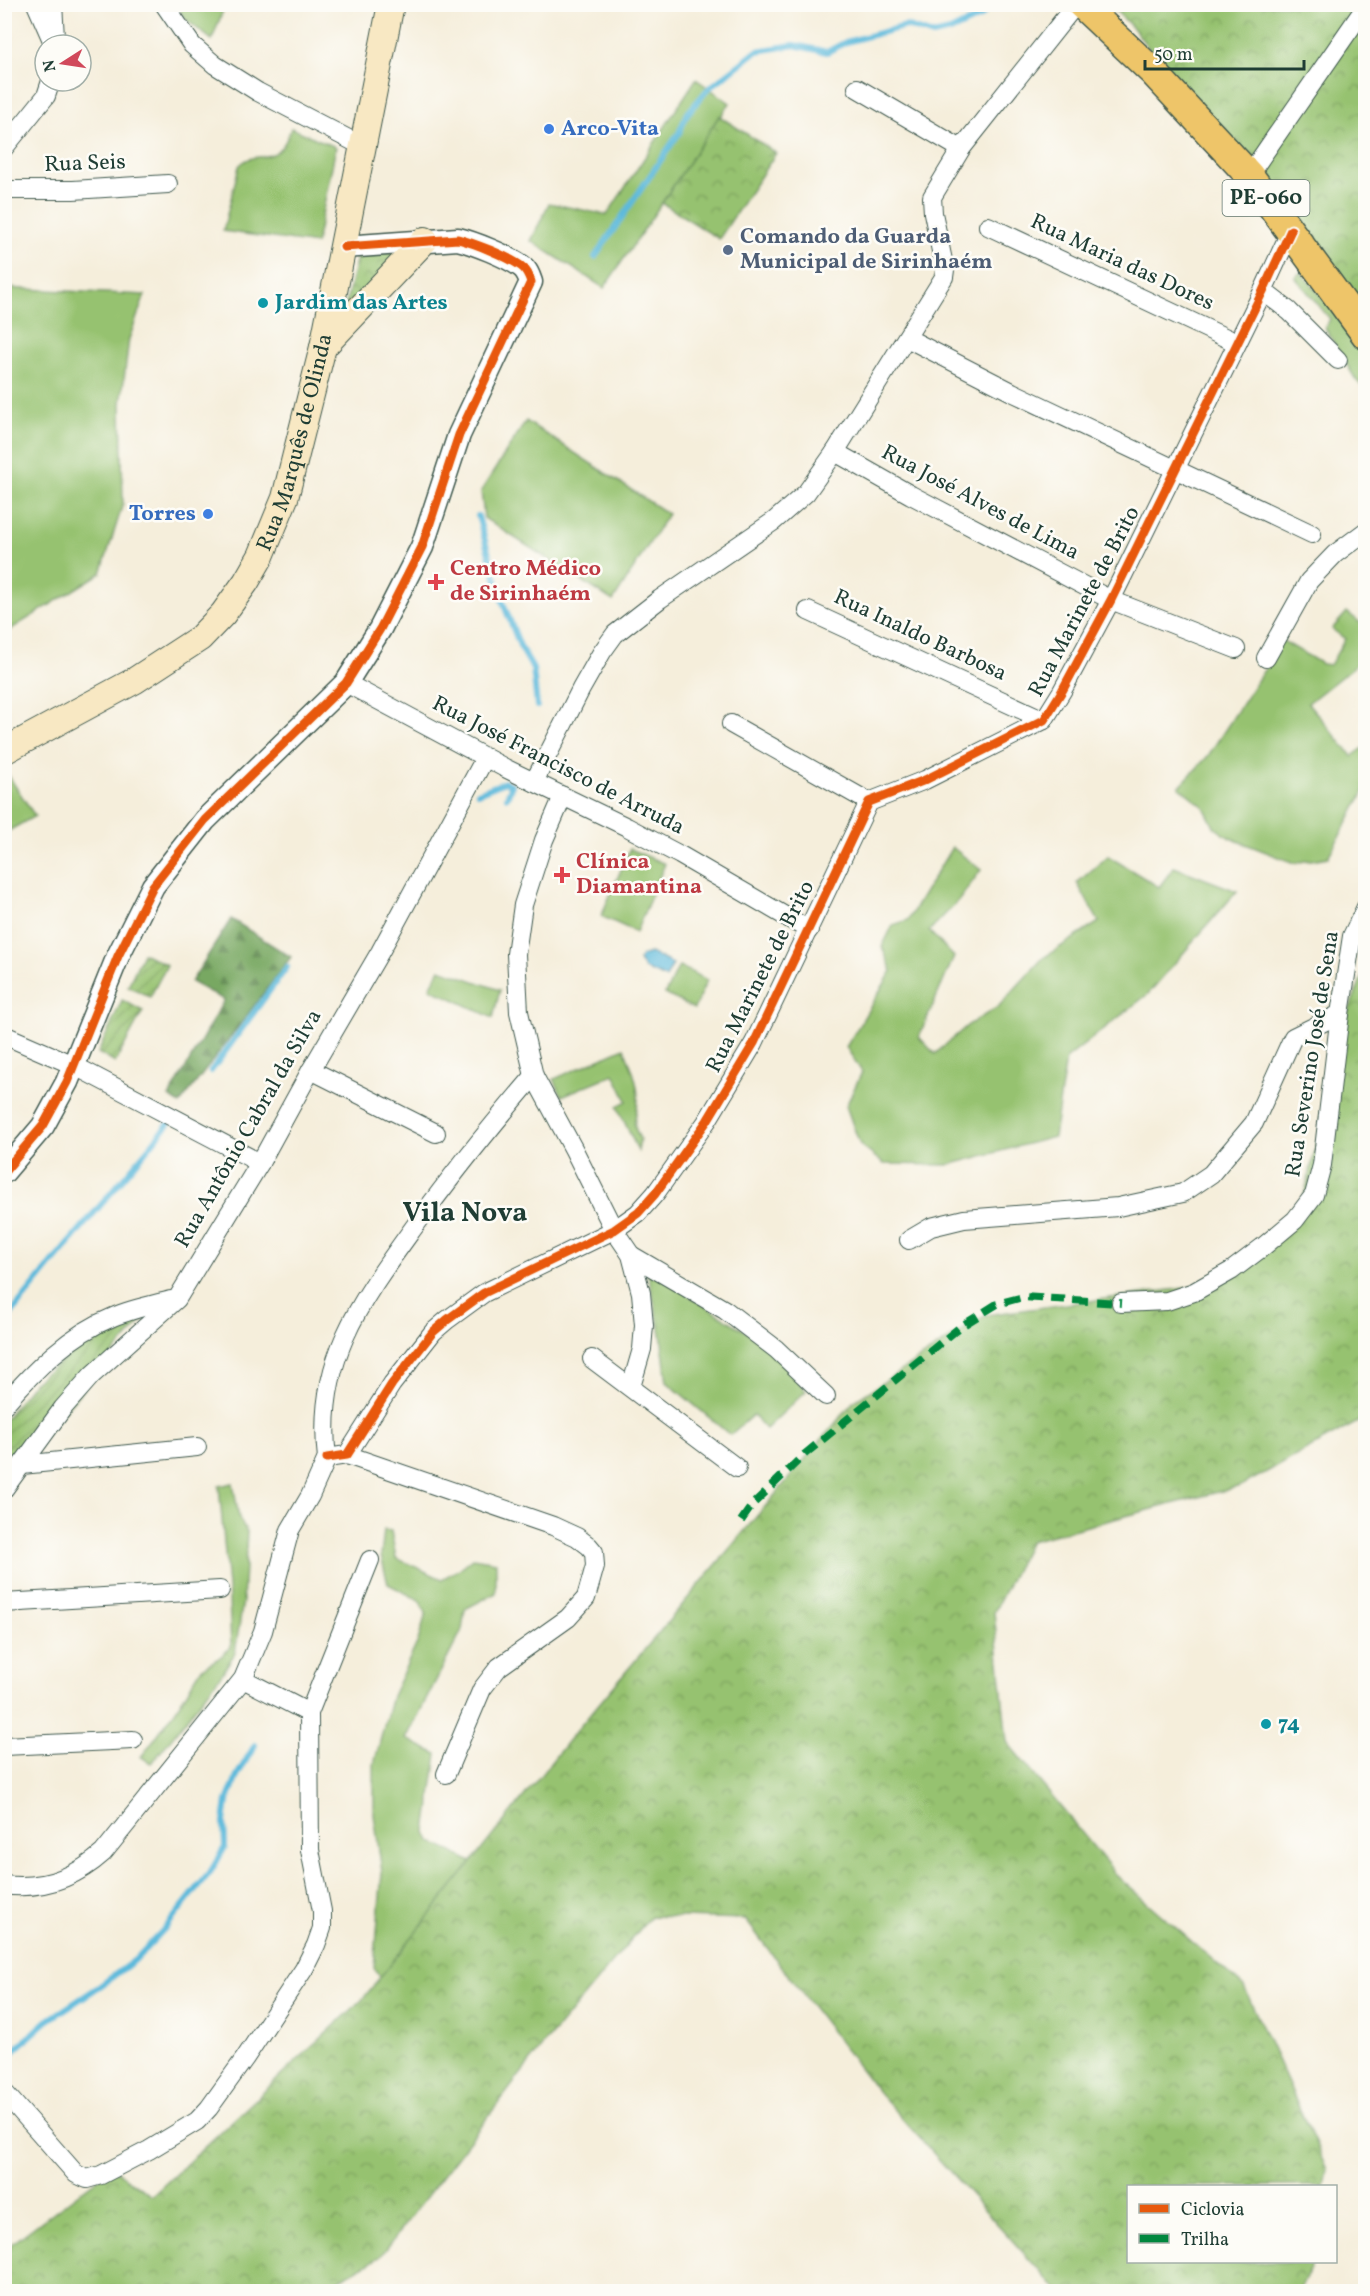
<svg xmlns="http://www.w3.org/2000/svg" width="1370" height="2296" viewBox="0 0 1370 2296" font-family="Vollkorn,serif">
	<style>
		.grass { fill: #96c270; stroke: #5a8052; stroke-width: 1.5 }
		.forest { fill: url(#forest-firs); stroke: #4c724b; stroke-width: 1.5 }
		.park { fill: url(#park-crowns); stroke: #5a8052; stroke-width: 1.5 }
		.garden { fill: url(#garden-furrows); stroke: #5a8052; stroke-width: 1.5 }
		.water { fill: #5dbadb; stroke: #3e7c88; stroke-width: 1.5 }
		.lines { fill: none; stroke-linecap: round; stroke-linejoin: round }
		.stream { stroke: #5dbadb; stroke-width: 6 }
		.minor-casing { stroke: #3f584d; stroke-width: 20 }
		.tertiary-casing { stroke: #3f584d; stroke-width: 25 }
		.secondary-casing { stroke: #3f584d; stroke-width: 28 }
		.primary-casing { stroke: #3f584d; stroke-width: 31 }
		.minor { stroke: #fff; stroke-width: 18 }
		.tertiary { stroke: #fff; stroke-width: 22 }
		.secondary { stroke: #f8e8c3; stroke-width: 26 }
		.primary { stroke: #eec569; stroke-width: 28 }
		.quiet { stroke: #00873e; stroke-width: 8; stroke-dasharray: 15 8; stroke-linecap: butt }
		.cycleway-casing { stroke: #fdfcf7; stroke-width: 13 }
		.cycleway { stroke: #e8590c; stroke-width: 9 }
		.shop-dot { fill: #3f7fe0; stroke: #fdfcf7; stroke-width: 2 }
		.service-dot { fill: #5c6f8a; stroke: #fdfcf7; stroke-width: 2 }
		.culture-dot { fill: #0f9aa8; stroke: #fdfcf7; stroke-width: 2 }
		.health-dot { fill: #e0444e; stroke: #fdfcf7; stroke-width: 2 }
		.labels { text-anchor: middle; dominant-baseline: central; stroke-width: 5; stroke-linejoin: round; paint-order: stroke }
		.shield { fill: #fdfcf7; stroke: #62766e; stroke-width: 1.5 }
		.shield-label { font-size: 21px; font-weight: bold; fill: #1f3d34 }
		.shop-label { font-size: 22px; font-weight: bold; fill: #366cbe; stroke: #fdfcf7; text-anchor: start }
		.street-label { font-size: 22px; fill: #1f3d34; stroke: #fdfcf7 }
		.service-label { font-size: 22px; font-weight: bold; fill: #4e5e75; stroke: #fdfcf7; text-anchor: start }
		.culture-label { font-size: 22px; font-weight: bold; fill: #0d838f; stroke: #fdfcf7; text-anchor: start }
		.health-label { font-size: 22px; font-weight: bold; fill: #be3a42; stroke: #fdfcf7; text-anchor: start }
		.district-label { font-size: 28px; font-weight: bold; fill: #1f3d34; stroke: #fdfcf7 }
	</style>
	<defs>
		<pattern id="forest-firs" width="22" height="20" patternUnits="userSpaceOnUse" patternTransform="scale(1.5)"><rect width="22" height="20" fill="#78a862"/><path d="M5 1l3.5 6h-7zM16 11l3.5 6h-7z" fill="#628a52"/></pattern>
		<pattern id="park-crowns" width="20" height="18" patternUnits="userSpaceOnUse" patternTransform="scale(1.5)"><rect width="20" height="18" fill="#96c270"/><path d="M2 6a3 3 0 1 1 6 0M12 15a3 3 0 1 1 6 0" fill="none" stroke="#7a9f5d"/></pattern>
		<pattern id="garden-furrows" width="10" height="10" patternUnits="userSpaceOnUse" patternTransform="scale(1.5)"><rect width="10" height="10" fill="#96c270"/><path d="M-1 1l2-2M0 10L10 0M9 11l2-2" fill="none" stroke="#7a9f5d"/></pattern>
	</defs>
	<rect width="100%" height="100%" fill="#fdfcf7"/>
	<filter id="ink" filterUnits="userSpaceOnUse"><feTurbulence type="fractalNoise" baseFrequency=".0167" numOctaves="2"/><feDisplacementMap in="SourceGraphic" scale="12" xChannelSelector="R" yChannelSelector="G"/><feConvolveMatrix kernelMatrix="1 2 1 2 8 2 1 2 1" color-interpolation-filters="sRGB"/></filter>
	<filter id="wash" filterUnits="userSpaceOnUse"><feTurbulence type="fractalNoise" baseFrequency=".008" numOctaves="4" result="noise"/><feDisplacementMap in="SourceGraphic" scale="24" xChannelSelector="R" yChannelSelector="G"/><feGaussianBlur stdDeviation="1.35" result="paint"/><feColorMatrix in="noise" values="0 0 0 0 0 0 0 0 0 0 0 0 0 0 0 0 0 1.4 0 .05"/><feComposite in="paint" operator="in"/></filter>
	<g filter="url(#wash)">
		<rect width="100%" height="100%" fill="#f5eedb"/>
		<g class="grass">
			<polygon points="177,5 225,5 212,40 184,18"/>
			<polygon points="696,79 730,103 604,288 531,241 549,203 607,215"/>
			<path d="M291 128 336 147 316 244 223 231 239 166C257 146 277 172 291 128Z"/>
			<polygon points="1301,272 1333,310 1365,356 1365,389 1356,380 1325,328 1330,319 1295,277"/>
			<polygon points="5,288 145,295 129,339 121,404 123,504 101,573 5,633"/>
			<polygon points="526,421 668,514 613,601 484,518 481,491"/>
			<polygon points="1347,612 1362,624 1365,621 1365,658 1308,703 1352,756 1365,747 1365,790 1328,857 1294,863 1230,838 1214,827 1204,807 1179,787 1208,756 1270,661 1280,639 1322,664 1330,665 1345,639 1332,629"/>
			<polygon points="6,772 35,816 5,833 4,773"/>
			<polygon points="952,847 981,870 959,900 929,931 954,957 919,1037 935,1054 968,1025 998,1007 1043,958 1099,922 1077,883 1108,856 1159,887 1174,867 1237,891 1148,994 1066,1059 1054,1137 948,1165 884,1164 860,1145 846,1106 862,1072 846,1047 892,971 882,947 893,925 908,920"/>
			<polygon points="630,849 665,864 636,932 601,916"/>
			<polygon points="679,966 707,980 694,1009 665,994"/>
			<polygon points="440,969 500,990 493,1018 430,988"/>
			<path d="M624 1048C630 1063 638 1082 638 1098 638 1119 629 1118 640 1139L638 1151 617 1106 627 1101 614 1074 562 1096 554 1079Z"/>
			<polygon points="647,1269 761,1341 783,1362 806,1391 766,1429 753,1415 730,1435 667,1382 661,1334"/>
			<polygon points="233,1483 239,1518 247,1532 243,1601 235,1653 221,1675 152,1763 141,1757 175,1711 201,1669 219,1658 231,1647 229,1598 219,1486"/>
			<polygon points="384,1530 391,1531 396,1558 442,1579 458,1570 473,1558 496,1562 496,1593 465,1609 462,1630 406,1739 437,1754 426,1832 430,1841 481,1867 382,1980 374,1968 382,1872 374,1815 374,1764 392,1696 418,1641 426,1613 419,1600 388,1584 381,1556"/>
		</g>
		<polygon class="forest" points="231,919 291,957 180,1104 169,1097 224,1000 191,982"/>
		<g class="park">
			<polygon points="1110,5 1365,5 1365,340 1135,30"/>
			<polygon points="719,116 776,153 719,239 662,203"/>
			<polygon points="407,249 344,312 357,256"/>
			<polygon points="1365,969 1365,1418 1241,1486 1030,1541 994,1612 1007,1742 1120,1879 1244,1987 1327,2169 1324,2186 1128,2186 1128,2262 1313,2262 1299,2291 1058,2291 878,2092 745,1919 651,1916 540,2049 380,2257 318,2291 5,2292 5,2249 112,2168 152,2196 362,2000 571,1737 853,1402 986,1315 1192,1287 1298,1221 1348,1013"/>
		</g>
		<g class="garden">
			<polygon points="143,953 167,965 150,997 128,986"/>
			<polygon points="122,1000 143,1011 115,1063 98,1053"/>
			<polygon points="145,1317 5,1480 5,1419 34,1382 78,1348 111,1326"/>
		</g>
		<polygon class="water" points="650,953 673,964 666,978 644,969 639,960 641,956"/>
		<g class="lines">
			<g class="stream">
				<polyline points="595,257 679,133 687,114 708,89 757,51 794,45 827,52 846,42 906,26 933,35 950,31 980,17 989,7"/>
				<polyline points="478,516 502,600 520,646 533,669 537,706"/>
				<polyline points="478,793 505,782 512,785 507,797"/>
				<polyline points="211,1071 287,967"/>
				<path d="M4 1323C58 1253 117 1188 172 1119"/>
				<polyline points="4,2060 47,2021 100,1986 135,1960 167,1926 211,1871 225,1847 224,1822 227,1801 238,1774 255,1745"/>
			</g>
		</g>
	</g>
	<g filter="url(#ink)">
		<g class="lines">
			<g class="minor-casing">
				<g id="minor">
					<polyline points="36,4 54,45"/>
					<polyline points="53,4 55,37"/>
					<polyline points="164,4 192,45 215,65 258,92 362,146"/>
					<polyline points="857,88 961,149"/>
					<polyline points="4,148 46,96 51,81"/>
					<polyline points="1249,175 1366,6"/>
					<polyline points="4,190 73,190 168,184"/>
					<polyline points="988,226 1237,343"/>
					<polyline points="1263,291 1289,311 1338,360"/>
					<polyline points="907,338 1012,392 1312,534"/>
					<polyline points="835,452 911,495 1111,600 1236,649"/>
					<polyline points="808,611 1044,720"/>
					<polyline points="1266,658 1309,581 1335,554 1366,531"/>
					<polyline points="346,683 505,768 627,827 680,855 809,930"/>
					<polyline points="731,724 869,802"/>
					<polyline points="534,782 581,689 602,652 615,634 660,599 774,521 806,493 835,452 944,277 945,270 933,213 932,197 961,149 1076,4"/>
					<polyline points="563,796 544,840 523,905 516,954 519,1012 534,1076 574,1150 614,1230 631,1255 641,1293 644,1325 642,1349 631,1387"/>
					<polyline points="4,1035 73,1065 260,1163"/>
					<polyline points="311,1070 436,1133"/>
					<polyline points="909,1240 931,1227 964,1219 1118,1207 1183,1193 1211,1174 1254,1123 1293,1037 1340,1014"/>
					<polyline points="631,1255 725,1310 776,1349 826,1396"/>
					<polyline points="1121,1303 1167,1301 1194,1292 1231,1271 1264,1246 1295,1220 1314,1195 1322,1165 1340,1014 1352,936 1366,907"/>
					<polyline points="592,1359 737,1468"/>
					<path d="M4 1405C34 1370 70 1334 113 1317 132 1309 152 1305 171 1300"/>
					<polyline points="347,1455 553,1526 577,1537 589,1546 594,1552 595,1566 586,1598 568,1618 499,1667 482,1689 446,1774"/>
					<polyline points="327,1458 347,1455 392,1384 433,1332 447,1320 484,1293 614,1230 638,1213 655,1194 707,1121 754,1043 869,802 925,780 1044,720 1062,691 1111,600 1263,291 1291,230"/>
					<path d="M327 1458C315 1359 363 1298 417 1223 454 1172 493 1124 534 1076"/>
					<polyline points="22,1465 197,1447"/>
					<polyline points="4,1489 63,1408 92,1375 177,1299 260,1163 311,1070 380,952 485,758"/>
					<polyline points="4,1603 220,1590"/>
					<polyline points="243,1679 309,1713"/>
					<polyline points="4,1746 133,1740"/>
					<path d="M4 1885C42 1890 75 1878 103 1853L243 1679 263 1631 290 1530 310 1496 327 1458"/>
					<polyline points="4,2092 76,2174 87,2179 101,2175 149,2150 197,2121 209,2108 245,2058 304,1969 316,1945 322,1928 322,1911 310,1850 309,1713 370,1560"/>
				</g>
			</g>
			<g class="tertiary-casing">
				<path id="tertiary" d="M4 1172 43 1126 67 1082 118 956 153 886 205 820 346 683 380 629 422 547 459 435 531 282C529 276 527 270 521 266 507 256 474 243 458 239L344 247"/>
			</g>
			<g class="secondary-casing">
				<g id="secondary">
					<polyline points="323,347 425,240"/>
					<path id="s1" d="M4 751 134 681 200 638 223 614 246 582 261 556 285 498 323 347 391 4"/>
				</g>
			</g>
			<g class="primary-casing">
				<polyline id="primary" points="1081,4 1153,72 1249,175 1366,335"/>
			</g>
			<use href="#minor" class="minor"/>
			<use href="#tertiary" class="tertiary"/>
			<use href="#secondary" class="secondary"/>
			<use href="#primary" class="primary"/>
			<polyline class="quiet" points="741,1521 753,1504 805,1454 960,1327 997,1304 1023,1297 1121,1303"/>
			<g class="cycleway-casing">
				<g id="cycleway">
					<path d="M4 1172 43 1126 67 1082 118 956 153 886 205 820 346 683 380 629 422 547 459 435 531 282C529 276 527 270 521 266 507 256 474 243 458 239L344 247"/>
					<polyline points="327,1458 347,1455 392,1384 433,1332 447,1320 484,1293 614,1230 638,1213 655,1194 707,1121 754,1043 869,802 925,780 1044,720 1062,691 1111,600 1263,291 1291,230"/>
				</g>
			</g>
			<use href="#cycleway" class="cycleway"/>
		</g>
	</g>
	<g class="shop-dot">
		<circle cx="549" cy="129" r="6"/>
		<circle cx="208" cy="514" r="6"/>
	</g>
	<circle class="service-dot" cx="728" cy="250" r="6"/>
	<g class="culture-dot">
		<circle cx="263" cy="303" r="6"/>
		<circle cx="1266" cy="1724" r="6"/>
	</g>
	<g class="health-dot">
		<path d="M433 573h6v6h6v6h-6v6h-6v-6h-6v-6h6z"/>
		<path d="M559 866h6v6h6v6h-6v6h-6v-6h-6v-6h6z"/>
	</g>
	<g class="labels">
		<rect class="shield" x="1222.5" y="180" width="87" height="36" rx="4.5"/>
		<g class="shield-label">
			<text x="1266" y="198">PE-060</text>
		</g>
		<g class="shop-label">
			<text x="561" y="129">Arco-Vita</text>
			<text x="196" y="514" text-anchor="end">Torres</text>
		</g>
		<g class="street-label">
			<text transform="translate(85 164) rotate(-2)">Rua Seis</text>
			<text transform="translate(1122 263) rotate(25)">Rua Maria das Dores</text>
			<text stroke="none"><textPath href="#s1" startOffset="448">Rua Marquês de Olinda</textPath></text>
			<text transform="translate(980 503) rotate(28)">Rua José Alves de Lima</text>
			<text transform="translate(1085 602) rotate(-62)">Rua Marinete de Brito</text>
			<text transform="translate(920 636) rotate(25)">Rua Inaldo Barbosa</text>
			<text transform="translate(558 766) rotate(27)">Rua José Francisco de Arruda</text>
			<text transform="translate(761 977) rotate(-63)">Rua Marinete de Brito</text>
			<text transform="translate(1313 1054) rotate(-81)">Rua Severino José de Sena</text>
			<text transform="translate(249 1129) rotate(-60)">Rua Antônio Cabral da Silva</text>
		</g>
		<g class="service-label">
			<text x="740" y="237">Comando da Guarda<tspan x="740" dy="25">Municipal de Sirinhaém</tspan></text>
		</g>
		<g class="culture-label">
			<text x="275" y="303">Jardim das Artes</text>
			<text x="1278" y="1724">74</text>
		</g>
		<g class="health-label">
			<text x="450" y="569">Centro Médico<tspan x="450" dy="25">de Sirinhaém</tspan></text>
			<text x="576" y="862">Clínica<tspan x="576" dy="25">Diamantina</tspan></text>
		</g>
		<g class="district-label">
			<text x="465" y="1213">Vila Nova</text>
		</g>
	</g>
	<rect width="1370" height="2296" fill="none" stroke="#fdfcf7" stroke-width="24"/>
	<rect x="1127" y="2185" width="210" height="78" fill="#fdfcf7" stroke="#a4b0a9" stroke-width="1.5"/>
	<rect x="1139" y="2204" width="30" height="9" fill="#e8590c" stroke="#a4b0a9" stroke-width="1.5"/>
	<text x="1181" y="2215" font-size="18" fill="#1f3d34">Ciclovia</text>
	<rect x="1139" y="2234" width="30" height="9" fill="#00873e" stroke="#a4b0a9" stroke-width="1.5"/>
	<text x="1181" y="2245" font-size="18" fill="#1f3d34">Trilha</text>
	<g transform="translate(63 63) rotate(258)"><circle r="28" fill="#fdfcf7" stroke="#a4b0a9" stroke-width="1.5"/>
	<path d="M0-4.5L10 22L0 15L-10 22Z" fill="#d1495b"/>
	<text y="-9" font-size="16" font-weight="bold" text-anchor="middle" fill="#1f3d34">N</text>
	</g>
	<path d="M1145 60v9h159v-9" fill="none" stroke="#1f3d34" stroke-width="3"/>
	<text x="1154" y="60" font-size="18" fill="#1f3d34" stroke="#fdfcf7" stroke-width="4.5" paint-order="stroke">50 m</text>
</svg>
